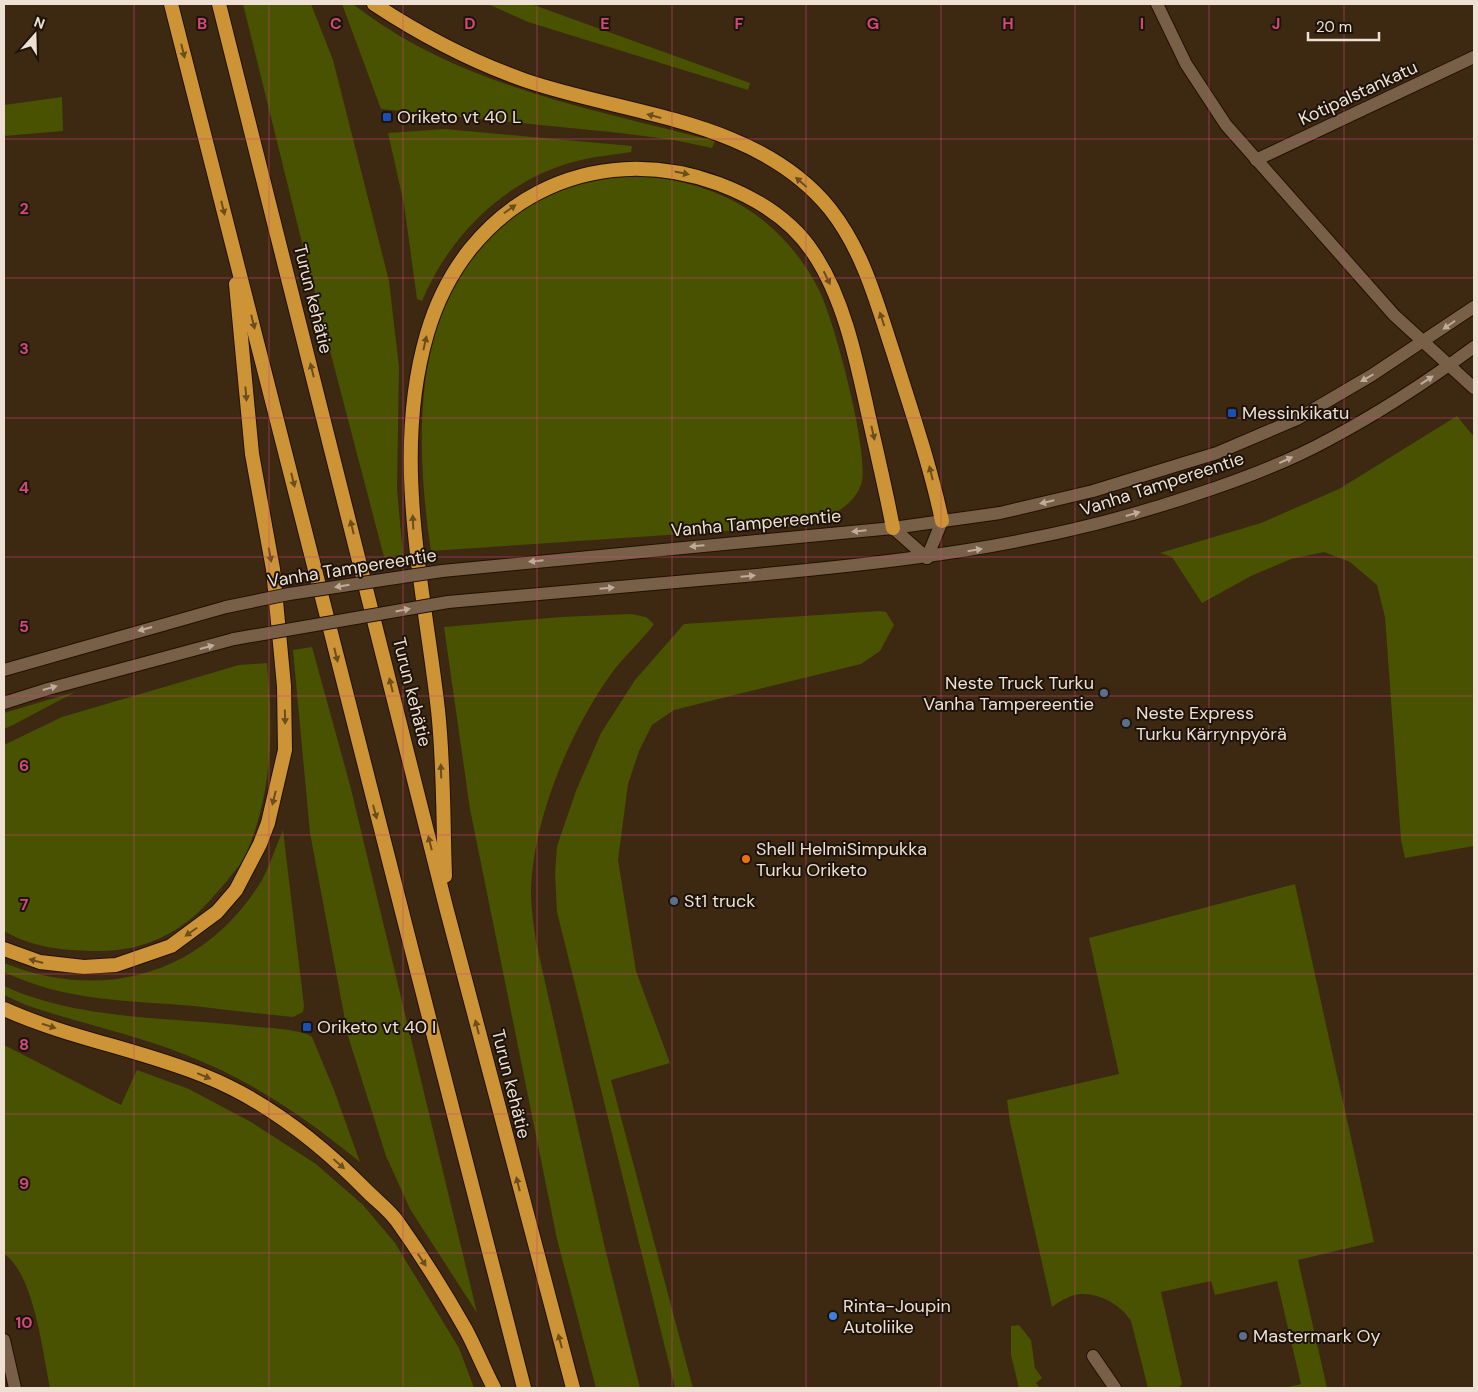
<svg xmlns="http://www.w3.org/2000/svg" width="1478" height="1392" viewBox="0 0 1478 1392" font-family="'DM Sans',sans-serif">
	<style>
		.green { fill: #485201 }
		.lines { fill: none; stroke-linecap: round; stroke-linejoin: round }
		.minor-casing { stroke: #241000; stroke-width: 14 }
		.tertiary-casing { stroke: #241000; stroke-width: 14 }
		.secondary-casing { stroke: #241000; stroke-width: 14 }
		.trunk-casing { stroke: #241000; stroke-width: 16 }
		.minor { stroke: #785f48; stroke-width: 12 }
		.tertiary { stroke: #785f48; stroke-width: 12 }
		.secondary { stroke: #785f48; stroke-width: 12 }
		.trunk { stroke: #cc9436; stroke-width: 14 }
		.secondary-bridge-casing { stroke: #241000; stroke-width: 14; stroke-linecap: butt }
		.secondary-bridge { stroke: #785f48; stroke-width: 12 }
		.oneway { fill: #6c4d1e }
		.oneway2 { fill: #bfac9b }
		.grid { fill: none; stroke: #cd4a79; stroke-width: 1; stroke-opacity: 0.55 }
		.transit-dot { fill: #1a4fb4; stroke: #1d130a; stroke-width: 2 }
		.service-dot { fill: #5c6f8a; stroke: #1d130a; stroke-width: 2 }
		.food-dot { fill: #e8710a; stroke: #1d130a; stroke-width: 2 }
		.shop-dot { fill: #3f7fe0; stroke: #1d130a; stroke-width: 2 }
		.labels { text-anchor: middle; dominant-baseline: central; stroke-width: 4; stroke-linejoin: round; paint-order: stroke }
		.street-label { font-size: 18px; fill: #eee0d3; stroke: #1d130a }
		.poi-label { font-size: 18px; fill: #eee0d3; stroke: #1d130a; text-anchor: start }
		.grid-label { font-size: 16px; text-anchor: middle; font-weight: bold; fill: #cd4a79; stroke: #1d130a; stroke-width: 4; stroke-linejoin: round; paint-order: stroke }
	</style>
	<rect width="100%" height="100%" fill="#3d2812"/>
	<g class="green">
		<polygon points="243,4 311,4 333,60 389,281 399,367 397,489 403,555 384,557 307,263"/>
		<path d="M342 4H353C456 85 591 109 715 141L712 148 674 140 620 133 381 109Z"/>
		<polygon points="488,4 531,4 750,83 748,90 528,22"/>
		<polygon points="62,97 63,131 4,136 4,105"/>
		<path d="M445 129 632 146 631 152C614 155 597 156 581 160 509 176 450 234 422 301L417 299 404 204 388 133Z"/>
		<path d="M639 176C680 179 722 190 756 215 782 234 805 261 819 290 834 319 871 457 861 485 851 510 824 520 800 526L431 551C414 437 410 291 515 216 536 201 560 188 586 182 603 178 621 177 639 176Z"/>
		<polygon points="1457,416 1474,437 1474,846 1405,858 1401,840 1385,617 1377,585 1350,562 1324,552 1291,559 1251,576 1202,603 1172,557 1160,553 1261,523 1339,489"/>
		<polygon points="880,611 886,612 894,625 880,651 861,664 674,710 652,725 639,751 628,784 618,860 636,971 670,1063 611,1080 693,1388 675,1388 557,912 555,874 557,846 576,791 601,733 635,680 684,624"/>
		<path d="M631 614 646 617 654 624C642 641 626 654 614 670 571 728 532 820 531 893 531 909 534 926 536 942L605 1248 640 1388H596L557 1239 470 809 444 627 561 617Z"/>
		<polygon points="312,647 350,785 477,1313 410,1209 386,1156 348,1036 310,833 293,650"/>
		<path d="M267 663C272 718 273 771 257 824 253 837 248 852 241 863 232 875 222 887 212 898 182 933 144 951 99 951 66 951 33 948 4 931V745L62 717 239 665Z"/>
		<polygon points="75,692 13,725 4,729 4,713"/>
		<path d="M283 830 304 1006 303 1012 293 1017C260 1014 227 1010 194 1006 125 1000 68 1002 4 972V963C104 1003 205 974 262 880 270 865 276 846 283 830Z"/>
		<path d="M1295 884 1374 1242 1298 1260 1327 1388H1284L1301 1384 1277 1281 1215 1295 1211 1281 1161 1292 1182 1384 1179 1388H1148L1131 1321C1121 1305 1100 1293 1081 1294 1070 1295 1060 1301 1052 1307L1010 1122 1007 1100 1119 1074 1089 938Z"/>
		<path d="M4 986C78 1020 167 1017 247 1026 267 1028 288 1028 307 1034L312 1037 334 1090 360 1162C306 1118 251 1080 186 1055 134 1034 78 1023 26 1005L4 995Z"/>
		<path d="M4 1045 121 1105 137 1070 189 1089 251 1122 316 1164 363 1205 395 1243 459 1348 474 1388H50C43 1354 34 1273 4 1254Z"/>
		<polygon points="1019,1325 1031,1340 1035,1368 1042,1378 1036,1383 1040,1388 1019,1388 1011,1355 1011,1326"/>
	</g>
	<g class="lines">
		<g class="minor-casing">
			<g id="minor">
				<polyline points="1256,160 1474,57"/>
				<polyline points="4,1340 15,1388"/>
				<polyline points="1093,1356 1115,1388"/>
			</g>
		</g>
		<g class="tertiary-casing">
			<polyline id="tertiary" points="1157,4 1186,64 1226,125 1394,315 1474,388"/>
		</g>
		<g class="secondary-casing">
			<g id="secondary">
				<polyline points="893,528 927,558"/>
				<polyline points="927,558 942,521"/>
				<polyline points="442,571 893,528 1000,513 1093,491 1217,453 1297,419 1372,375 1474,307"/>
				<path d="M448 602C543 594 638 585 733 577 892 563 1042 547 1194 495 1240 480 1286 463 1328 440 1379 413 1428 381 1474 347"/>
				<polyline points="4,670 226,607"/>
				<polyline points="4,703 48,689 234,639"/>
			</g>
		</g>
		<g class="trunk-casing">
			<g id="trunk">
				<path d="M171 4C289 465 405 927 524 1388"/>
				<polyline points="219,4 446,907 573,1388"/>
				<path d="M374 4C421 35 470 61 524 80 625 115 758 119 830 209 864 252 877 304 894 355 911 410 930 464 942 521"/>
				<path d="M445 876C443 821 444 765 438 710 424 586 391 457 427 334 465 203 590 137 719 184 756 198 792 220 814 254 843 298 855 354 866 404 875 445 885 486 893 528"/>
				<polyline points="4,949 40,962 84,967 116,965 171,946 217,912 236,890 260,844 268,823 285,750 284,686 273,569 252,454 236,284"/>
				<path d="M4 1009C68 1038 139 1049 205 1076 267 1101 321 1144 368 1192 377 1201 389 1210 397 1221 422 1256 445 1293 466 1330 476 1349 484 1369 494 1388"/>
			</g>
		</g>
		<use href="#minor" class="minor"/>
		<use href="#tertiary" class="tertiary"/>
		<use href="#secondary" class="secondary"/>
		<use href="#trunk" class="trunk"/>
		<g class="secondary-bridge-casing">
			<g id="secondary-bridge">
				<polyline points="226,607 289,594 442,571"/>
				<polyline points="234,639 448,602"/>
			</g>
		</g>
		<use href="#secondary-bridge" class="secondary-bridge"/>
	</g>
	<defs><path id="oneway-solid" d="M-6-.8H1V-3.2L6.5 0L1 3.2V.8H-6Z" transform="scale(1.25)"/></defs>
	<g class="oneway">
		<use href="#oneway-solid" transform="translate(183 51) rotate(76)"/>
		<use href="#oneway-solid" transform="translate(654 116) rotate(-165)"/>
		<use href="#oneway-solid" transform="translate(682 173) rotate(12)"/>
		<use href="#oneway-solid" transform="translate(801 182) rotate(-139)"/>
		<use href="#oneway-solid" transform="translate(223 208) rotate(76)"/>
		<use href="#oneway-solid" transform="translate(510 209) rotate(-35)"/>
		<use href="#oneway-solid" transform="translate(827 278) rotate(64)"/>
		<use href="#oneway-solid" transform="translate(882 319) rotate(-108)"/>
		<use href="#oneway-solid" transform="translate(253 322) rotate(76)"/>
		<use href="#oneway-solid" transform="translate(425 343) rotate(-77)"/>
		<use href="#oneway-solid" transform="translate(312 370) rotate(-104)"/>
		<use href="#oneway-solid" transform="translate(246 394) rotate(85)"/>
		<use href="#oneway-solid" transform="translate(873 433) rotate(77)"/>
		<use href="#oneway-solid" transform="translate(931 473) rotate(-104)"/>
		<use href="#oneway-solid" transform="translate(293 480) rotate(76)"/>
		<use href="#oneway-solid" transform="translate(413 522) rotate(-93)"/>
		<use href="#oneway-solid" transform="translate(352 527) rotate(-104)"/>
		<use href="#oneway-solid" transform="translate(270 555) rotate(80)"/>
		<use href="#oneway-solid" transform="translate(336 655) rotate(76)"/>
		<use href="#oneway-solid" transform="translate(391 685) rotate(-104)"/>
		<use href="#oneway-solid" transform="translate(285 717) rotate(89)"/>
		<use href="#oneway-solid" transform="translate(441 771) rotate(-92)"/>
		<use href="#oneway-solid" transform="translate(274 798) rotate(104)"/>
		<use href="#oneway-solid" transform="translate(375 812) rotate(75)"/>
		<use href="#oneway-solid" transform="translate(430 843) rotate(-104)"/>
		<use href="#oneway-solid" transform="translate(191 932) rotate(145)"/>
		<use href="#oneway-solid" transform="translate(36 961) rotate(-165)"/>
		<use href="#oneway-solid" transform="translate(49 1026) rotate(18)"/>
		<use href="#oneway-solid" transform="translate(477 1027) rotate(-104)"/>
		<use href="#oneway-solid" transform="translate(204 1076) rotate(23)"/>
		<use href="#oneway-solid" transform="translate(339 1164) rotate(41)"/>
		<use href="#oneway-solid" transform="translate(518 1184) rotate(-104)"/>
		<use href="#oneway-solid" transform="translate(422 1260) rotate(56)"/>
		<use href="#oneway-solid" transform="translate(560 1341) rotate(-105)"/>
	</g>
	<g class="oneway2">
		<use href="#oneway-solid" transform="translate(1449 325) rotate(145)"/>
		<use href="#oneway-solid" transform="translate(1367 378) rotate(150)"/>
		<use href="#oneway-solid" transform="translate(1427 380) rotate(-33)"/>
		<use href="#oneway-solid" transform="translate(1286 460) rotate(-25)"/>
		<use href="#oneway-solid" transform="translate(1047 502) rotate(167)"/>
		<use href="#oneway-solid" transform="translate(1133 514) rotate(-16)"/>
		<use href="#oneway-solid" transform="translate(859 531) rotate(174)"/>
		<use href="#oneway-solid" transform="translate(697 546) rotate(175)"/>
		<use href="#oneway-solid" transform="translate(975 550) rotate(-9)"/>
		<use href="#oneway-solid" transform="translate(536 561) rotate(174)"/>
		<use href="#oneway-solid" transform="translate(748 576) rotate(-5)"/>
		<use href="#oneway-solid" transform="translate(342 586) rotate(171)"/>
		<use href="#oneway-solid" transform="translate(607 588) rotate(-5)"/>
		<use href="#oneway-solid" transform="translate(403 610) rotate(-11)"/>
		<use href="#oneway-solid" transform="translate(145 629) rotate(165)"/>
		<use href="#oneway-solid" transform="translate(207 647) rotate(-15)"/>
		<use href="#oneway-solid" transform="translate(50 688) rotate(-16)"/>
	</g>
	<path class="grid" d="M134 4V1388M269 4V1388M403 4V1388M537 4V1388M672 4V1388M806 4V1388M941 4V1388M1075 4V1388M1209 4V1388M1344 4V1388M4 139H1474M4 278H1474M4 418H1474M4 557H1474M4 696H1474M4 835H1474M4 974H1474M4 1114H1474M4 1253H1474"/>
	<g class="transit-dot">
		<rect x="382" y="112" width="10" height="10" rx="2.5"/>
		<rect x="1227" y="408" width="10" height="10" rx="2.5"/>
		<rect x="302" y="1022" width="10" height="10" rx="2.5"/>
	</g>
	<g class="service-dot">
		<circle cx="1104" cy="693" r="5"/>
		<circle cx="1126" cy="723" r="5"/>
		<circle cx="674" cy="901" r="5"/>
		<circle cx="1243" cy="1336" r="5"/>
	</g>
	<circle class="food-dot" cx="746" cy="859" r="5"/>
	<circle class="shop-dot" cx="833" cy="1316" r="5"/>
	<g class="labels">
		<g class="street-label">
			<text transform="translate(1358 93) rotate(-25)">Kotipalstankatu</text>
			<text transform="translate(313 299) rotate(76)">Turun kehätie</text>
			<text transform="translate(1162 484) rotate(-18)">Vanha Tampereentie</text>
			<text transform="translate(756 523) rotate(-5)">Vanha Tampereentie</text>
			<text transform="translate(352 568) rotate(-9)">Vanha Tampereentie</text>
			<text transform="translate(412 692) rotate(76)">Turun kehätie</text>
			<text transform="translate(511 1084) rotate(76)">Turun kehätie</text>
		</g>
		<g class="poi-label">
			<text x="397" y="117">Oriketo vt 40 L</text>
			<text x="1242" y="413">Messinkikatu</text>
			<text x="1094" y="683" text-anchor="end">Neste Truck Turku<tspan x="1094" dy="21">Vanha Tampereentie</tspan></text>
			<text x="1136" y="713">Neste Express<tspan x="1136" dy="21">Turku Kärrynpyörä</tspan></text>
			<text x="756" y="849">Shell HelmiSimpukka<tspan x="756" dy="21">Turku Oriketo</tspan></text>
			<text x="684" y="901">St1 truck</text>
			<text x="317" y="1027">Oriketo vt 40 I</text>
			<text x="843" y="1306">Rinta-Joupin<tspan x="843" dy="21">Autoliike</tspan></text>
			<text x="1253" y="1336">Mastermark Oy</text>
		</g>
	</g>
	<g class="grid-label">
		<text x="202" y="29">B</text>
		<text x="336" y="29">C</text>
		<text x="470" y="29">D</text>
		<text x="605" y="29">E</text>
		<text x="739" y="29">F</text>
		<text x="873" y="29">G</text>
		<text x="1008" y="29">H</text>
		<text x="1142" y="29">I</text>
		<text x="1276" y="29">J</text>
		<text x="24" y="214">2</text>
		<text x="24" y="354">3</text>
		<text x="24" y="493">4</text>
		<text x="24" y="632">5</text>
		<text x="24" y="771">6</text>
		<text x="24" y="910">7</text>
		<text x="24" y="1050">8</text>
		<text x="24" y="1189">9</text>
		<text x="24" y="1328">10</text>
	</g>
	<rect width="1478" height="1392" fill="none" stroke="#eee0d3" stroke-width="10"/>
	<g transform="translate(35 35) rotate(20)" stroke="#1d130a" stroke-width="4" paint-order="stroke">
	<path d="M0-4L9 19L0 12L-9 19Z" fill="#eee0d3"/>
	<text y="-8" font-size="14" font-weight="bold" text-anchor="middle" fill="#eee0d3">N</text>
	</g>
	<path d="M1308 32v8h71v-8" fill="none" stroke="#eee0d3" stroke-width="2.5"/>
	<text x="1316" y="32" font-size="15" fill="#eee0d3" stroke="#1d130a" stroke-width="4" paint-order="stroke">20 m</text>
</svg>
